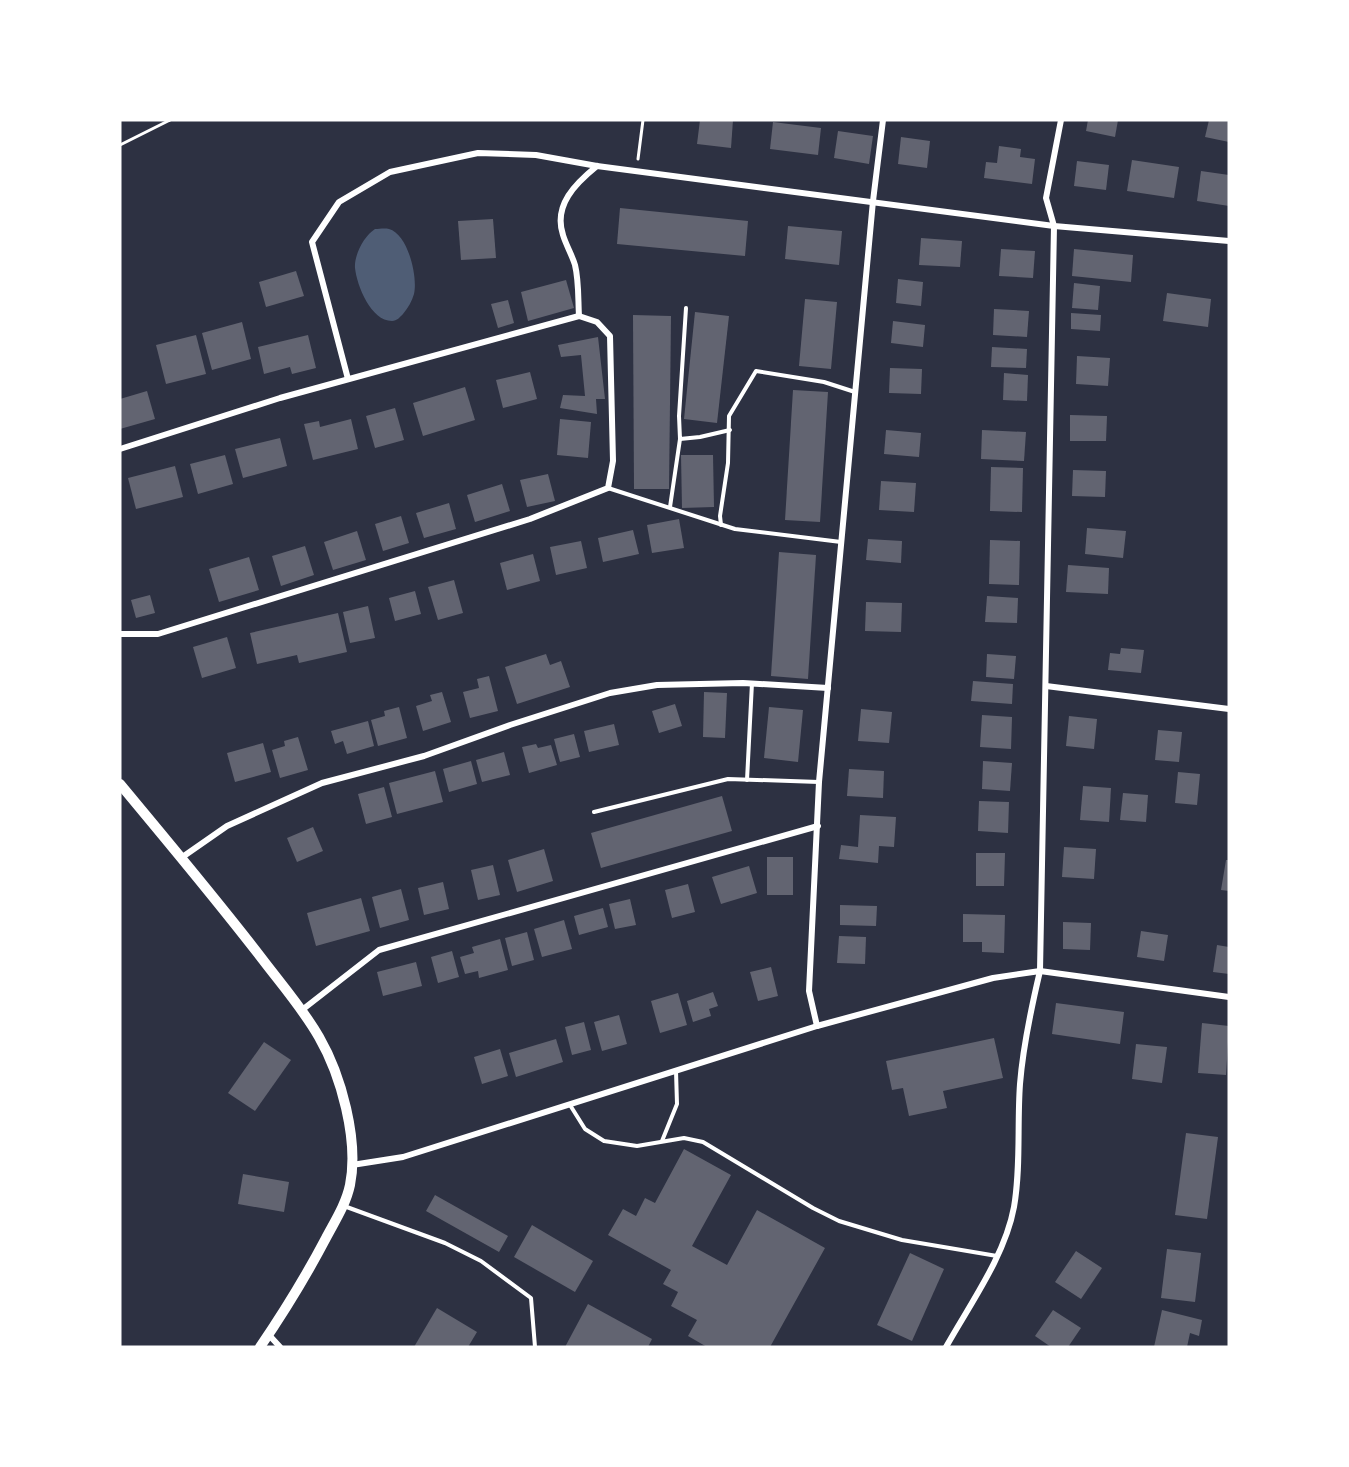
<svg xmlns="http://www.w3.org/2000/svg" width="1349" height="1467" viewBox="0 0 1349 1467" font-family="'Alegreya Sans',sans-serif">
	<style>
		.water { fill: #4f5d75 }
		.building { fill: #626471 }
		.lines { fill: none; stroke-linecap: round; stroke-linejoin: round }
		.path { stroke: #fff; stroke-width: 3 }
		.service { stroke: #fff; stroke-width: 4 }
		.minor { stroke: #fff; stroke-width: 6 }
		.secondary { stroke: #fff; stroke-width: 10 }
	</style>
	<rect width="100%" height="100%" fill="#2d3142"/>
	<path class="water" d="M375 229C379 229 385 228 389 229 408 234 418 277 414 294 412 301 408 308 403 314 400 317 397 321 392 321 371 321 357 286 355 268 354 255 364 236 375 229Z"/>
	<g class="building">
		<polygon points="700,120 733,120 731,148 697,144"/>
		<polygon points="1088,120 1118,120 1115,137 1086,131"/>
		<polygon points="1209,120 1229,121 1229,142 1205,137"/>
		<polygon points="773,122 821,128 818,155 770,149"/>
		<polygon points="838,131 873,136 869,164 834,158"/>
		<polygon points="901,137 930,141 927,168 898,164"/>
		<polygon points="999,146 1021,149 1020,157 1035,159 1032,184 984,178 986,162 997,163"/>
		<polygon points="1132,160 1179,167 1174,198 1127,191"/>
		<polygon points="1077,161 1109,165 1106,190 1074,186"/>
		<polygon points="1201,171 1229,175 1229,206 1197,201"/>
		<polygon points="620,208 748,221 745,256 617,244"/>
		<polygon points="493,219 496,258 461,260 458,221"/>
		<polygon points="788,226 842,231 839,265 785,259"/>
		<polygon points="921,238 962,241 960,267 919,265"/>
		<polygon points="1001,249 1035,251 1033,278 999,276"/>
		<polygon points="1074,249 1133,255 1131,282 1072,276"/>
		<polygon points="296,271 304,296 266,307 259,282"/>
		<polygon points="898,279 923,282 921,306 896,303"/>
		<polygon points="566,280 574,308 528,321 521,292"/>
		<polygon points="1074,283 1100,286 1098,310 1072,308"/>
		<polygon points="1167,293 1211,299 1208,327 1163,321"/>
		<polygon points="805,299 837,302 831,369 799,366"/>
		<polygon points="508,300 514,323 498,328 491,304"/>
		<polygon points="994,309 1029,311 1027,337 993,335"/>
		<polygon points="695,312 729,316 717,423 684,419"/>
		<polygon points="1071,313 1101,315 1100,331 1071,329"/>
		<polygon points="633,315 671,316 669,489 634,489"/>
		<polygon points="893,321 925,325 923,347 891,343"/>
		<polygon points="242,322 251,359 212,370 202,333"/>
		<polygon points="196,335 206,374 166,384 156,345"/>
		<polygon points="308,335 316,368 292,374 290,367 264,374 258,347"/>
		<polygon points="598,337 605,399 596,399 597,414 560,408 563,395 585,396 581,355 561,357 558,345"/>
		<polygon points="992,347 1027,349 1026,368 991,367"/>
		<polygon points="1077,356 1110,358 1108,386 1076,384"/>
		<polygon points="890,368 922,369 921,394 889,393"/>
		<polygon points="530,372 537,399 503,408 496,380"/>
		<polygon points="1004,373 1028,375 1027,401 1003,400"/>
		<polygon points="465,387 475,420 423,436 413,403"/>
		<polygon points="793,390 828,392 820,522 785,520"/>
		<polygon points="147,391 155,419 120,429 120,399"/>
		<polygon points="395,408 404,440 375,448 366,416"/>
		<polygon points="1070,415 1107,416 1106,441 1070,441"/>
		<polygon points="351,419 358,449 313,460 304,424 319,421 320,427"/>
		<polygon points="560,419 591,422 588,458 557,455"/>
		<polygon points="886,430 921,433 919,457 884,454"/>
		<polygon points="982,430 1026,432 1024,461 981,459"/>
		<polygon points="280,438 287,466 243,478 235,449"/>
		<polygon points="225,455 233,484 198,494 190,464"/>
		<polygon points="681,455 713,455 714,507 682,508"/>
		<polygon points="175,466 183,497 136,509 128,478"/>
		<polygon points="991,467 1023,468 1022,512 990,511"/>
		<polygon points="1073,470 1106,471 1105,497 1072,496"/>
		<polygon points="548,474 555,501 527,507 520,480"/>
		<polygon points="881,481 916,483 914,512 879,510"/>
		<polygon points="502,484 510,511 475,522 467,495"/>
		<polygon points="449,503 456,529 424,538 416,513"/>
		<polygon points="401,516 409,543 383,551 375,524"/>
		<polygon points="679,519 684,548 652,553 647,525"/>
		<polygon points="1087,528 1126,531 1123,558 1085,554"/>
		<polygon points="633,530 639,554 603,562 598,538"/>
		<polygon points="357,531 366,560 333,570 324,542"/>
		<polygon points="868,539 902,541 901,563 866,560"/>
		<polygon points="990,540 1020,541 1019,585 989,584"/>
		<polygon points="581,541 587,568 556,575 550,547"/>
		<polygon points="305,546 314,575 281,586 272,556"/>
		<polygon points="779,552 816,555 808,679 771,676"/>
		<polygon points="533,554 540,581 507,590 500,563"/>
		<polygon points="249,557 259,590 219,602 209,569"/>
		<polygon points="1068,565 1109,568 1108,594 1066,592"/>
		<polygon points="454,580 463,613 438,620 428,587"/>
		<polygon points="415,591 421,614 395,621 389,598"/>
		<polygon points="150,595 155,613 136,618 131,600"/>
		<polygon points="987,596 1018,598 1017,623 985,622"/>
		<polygon points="866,602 902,603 901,632 865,631"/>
		<polygon points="368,606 375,638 350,643 343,612"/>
		<polygon points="338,613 347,652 299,663 297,655 257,664 250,633"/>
		<polygon points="227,637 236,668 202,678 193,647"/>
		<polygon points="1121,648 1144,650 1141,673 1108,670 1110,653 1120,654"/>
		<polygon points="546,654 550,665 561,661 570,687 517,704 505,667"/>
		<polygon points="987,654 1016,656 1014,679 986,677"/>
		<polygon points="489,676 498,711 470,718 463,692 479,688 477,679"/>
		<polygon points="973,681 1013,684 1012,704 971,701"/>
		<polygon points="442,692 451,722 423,731 416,706 432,701 430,695"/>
		<polygon points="704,692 727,693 725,738 703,737"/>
		<polygon points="675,704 682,726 659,733 652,711"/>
		<polygon points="399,707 407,738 378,746 371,720 385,716 384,711"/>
		<polygon points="769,707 803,710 798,762 764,758"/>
		<polygon points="861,709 892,712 889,743 858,741"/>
		<polygon points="982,715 1012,717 1011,749 980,747"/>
		<polygon points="1069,716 1097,719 1094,749 1066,746"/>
		<polygon points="368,721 374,746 347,754 343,741 335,744 331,731"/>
		<polygon points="614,724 619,745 589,752 584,731"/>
		<polygon points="1158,730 1182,732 1179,762 1155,760"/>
		<polygon points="574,734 580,757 560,762 554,739"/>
		<polygon points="298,737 308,770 280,778 272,750 285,746 284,741"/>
		<polygon points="263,743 271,772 235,782 227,753"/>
		<polygon points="536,744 538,748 551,745 557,765 529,773 522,747"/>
		<polygon points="504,752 510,775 482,782 476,760"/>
		<polygon points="471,761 477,784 449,792 443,769"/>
		<polygon points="983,761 1012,763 1010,791 982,789"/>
		<polygon points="849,769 884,771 883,798 847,796"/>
		<polygon points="435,771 443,802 397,814 389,783"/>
		<polygon points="1178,772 1200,774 1197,805 1175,803"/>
		<polygon points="1083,786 1111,788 1109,822 1080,820"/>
		<polygon points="384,787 392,817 366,824 358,794"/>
		<polygon points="1123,793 1148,795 1146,822 1120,820"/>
		<polygon points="722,796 732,831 601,868 591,833"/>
		<polygon points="979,801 1009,802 1008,833 978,831"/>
		<polygon points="860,815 896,817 894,847 879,846 878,863 839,859 841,845 858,847"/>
		<polygon points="313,827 323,851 297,862 287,838"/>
		<polygon points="1064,847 1096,849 1094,879 1062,877"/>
		<polygon points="544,849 553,881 517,892 508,860"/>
		<polygon points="976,853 1005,853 1004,886 976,886"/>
		<rect x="767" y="857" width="26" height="38"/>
		<polygon points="1226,860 1229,860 1229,891 1221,890"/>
		<polygon points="493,865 500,895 478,900 471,870"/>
		<polygon points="749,866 757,893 721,904 712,877"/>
		<polygon points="443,882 449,909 424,915 418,888"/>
		<polygon points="688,884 695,912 672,918 665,890"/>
		<polygon points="401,889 409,920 380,928 372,897"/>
		<polygon points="361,898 370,931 316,946 307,913"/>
		<polygon points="630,899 636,925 615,929 609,904"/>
		<polygon points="840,905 877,906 876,926 840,925"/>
		<polygon points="603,908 608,927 579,935 574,916"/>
		<polygon points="963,914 1005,915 1004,953 982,952 982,942 963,942"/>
		<polygon points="564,920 572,949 542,957 534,929"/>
		<polygon points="1063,922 1091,923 1090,950 1063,949"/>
		<polygon points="1141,931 1168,935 1164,961 1137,957"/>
		<polygon points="527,932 534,960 512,966 505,938"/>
		<polygon points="839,936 866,937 865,964 837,963"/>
		<polygon points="500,939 508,970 479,978 478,971 465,974 460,957 474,953 472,947"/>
		<polygon points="1217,945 1229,947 1229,974 1213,972"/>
		<polygon points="452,951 459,977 438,983 431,957"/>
		<polygon points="416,962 422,986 383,996 377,972"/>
		<polygon points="771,967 778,996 758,1001 750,972"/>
		<polygon points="713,992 718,1006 709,1009 711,1016 693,1022 687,1001"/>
		<polygon points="678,993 687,1025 660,1033 651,1001"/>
		<polygon points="1056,1003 1124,1012 1120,1044 1052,1034"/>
		<polygon points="619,1015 627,1044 602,1051 594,1022"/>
		<polygon points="584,1022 591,1050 572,1055 565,1027"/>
		<polygon points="1202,1023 1229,1026 1226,1075 1198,1073"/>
		<polygon points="994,1038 1003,1078 943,1091 947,1108 909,1116 903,1088 892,1090 886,1061"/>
		<polygon points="556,1039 563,1062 516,1077 509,1053"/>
		<polygon points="264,1042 291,1060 255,1111 228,1093"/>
		<polygon points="1136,1044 1167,1047 1162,1083 1132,1079"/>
		<polygon points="500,1049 508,1076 482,1084 474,1057"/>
		<polygon points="1186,1133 1218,1137 1207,1219 1175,1215"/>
		<polygon points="684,1149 731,1175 692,1246 727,1265 757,1210 825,1248 770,1347 707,1347 688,1336 697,1320 671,1306 678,1292 663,1284 671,1270 608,1235 623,1209 636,1216 645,1198 655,1203"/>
		<polygon points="243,1174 289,1182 284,1212 238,1204"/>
		<polygon points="435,1195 508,1236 499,1252 426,1211"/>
		<polygon points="532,1225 593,1261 575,1292 514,1257"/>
		<polygon points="1167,1249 1201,1253 1195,1302 1161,1298"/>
		<polygon points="1076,1251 1102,1268 1081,1299 1055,1282"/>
		<polygon points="910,1253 944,1269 912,1341 877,1325"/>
		<polygon points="588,1304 652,1339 648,1347 565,1347"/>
		<polygon points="437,1308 477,1332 468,1347 414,1347"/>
		<polygon points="1053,1310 1081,1328 1068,1347 1051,1347 1035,1336"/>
		<polygon points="1162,1310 1202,1320 1199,1336 1190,1333 1187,1347 1154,1347"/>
	</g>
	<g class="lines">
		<g class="path">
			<polyline points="120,145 170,120"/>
			<polyline points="638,159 643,120"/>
		</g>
		<g class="service">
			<polyline points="686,308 679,416 680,439 700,437 730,430"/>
			<polyline points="608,488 735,529 841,542"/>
			<polyline points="670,507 680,439"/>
			<polyline points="721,525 720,516 728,463 729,416 756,371 824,382 855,392"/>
			<polyline points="747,780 752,683"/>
			<polyline points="594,812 728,779 819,782"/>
			<polyline points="570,1105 585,1129 604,1141 637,1146 684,1138 703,1142 813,1208 839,1221 902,1240 997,1256"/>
			<polyline points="662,1141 677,1104 676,1071"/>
			<polyline points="344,1206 445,1243 481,1261 531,1298 535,1347"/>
		</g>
		<g class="minor">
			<path d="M579 316C578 300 579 281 575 265 572 255 566 245 563 235 553 205 576 183 597 166"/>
			<polyline points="348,379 312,242 339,202 390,172 478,153 536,155 597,166 1054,226 1229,241"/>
			<polyline points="120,449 280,398 579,316"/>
			<polyline points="120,634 158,634 530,519 608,488 613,461 610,336 597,322 579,316"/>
			<polyline points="1046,686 1229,709"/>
			<polyline points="181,858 227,826 322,783 424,756 510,725 610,693 657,685 743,683 828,688"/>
			<polyline points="302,1010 379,950 818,826"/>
			<polyline points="817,1026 809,991 819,782 873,201 883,120"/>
			<polyline points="352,1165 403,1157 817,1026 993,978 1040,971 1229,997"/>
			<polyline points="269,1335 280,1347"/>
			<path d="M946 1347C970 1304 1005 1256 1014 1207 1021 1167 1017 1125 1020 1084 1023 1046 1031 1009 1040 971L1054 226 1046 198 1061 120"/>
		</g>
		<path class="secondary" d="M120 784C168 842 217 900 263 960 282 985 303 1009 319 1037 341 1075 359 1140 350 1185 346 1204 335 1221 326 1238 306 1276 284 1312 260 1347"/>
	</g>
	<rect width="1349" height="1467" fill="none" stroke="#ffffff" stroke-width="243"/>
</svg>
